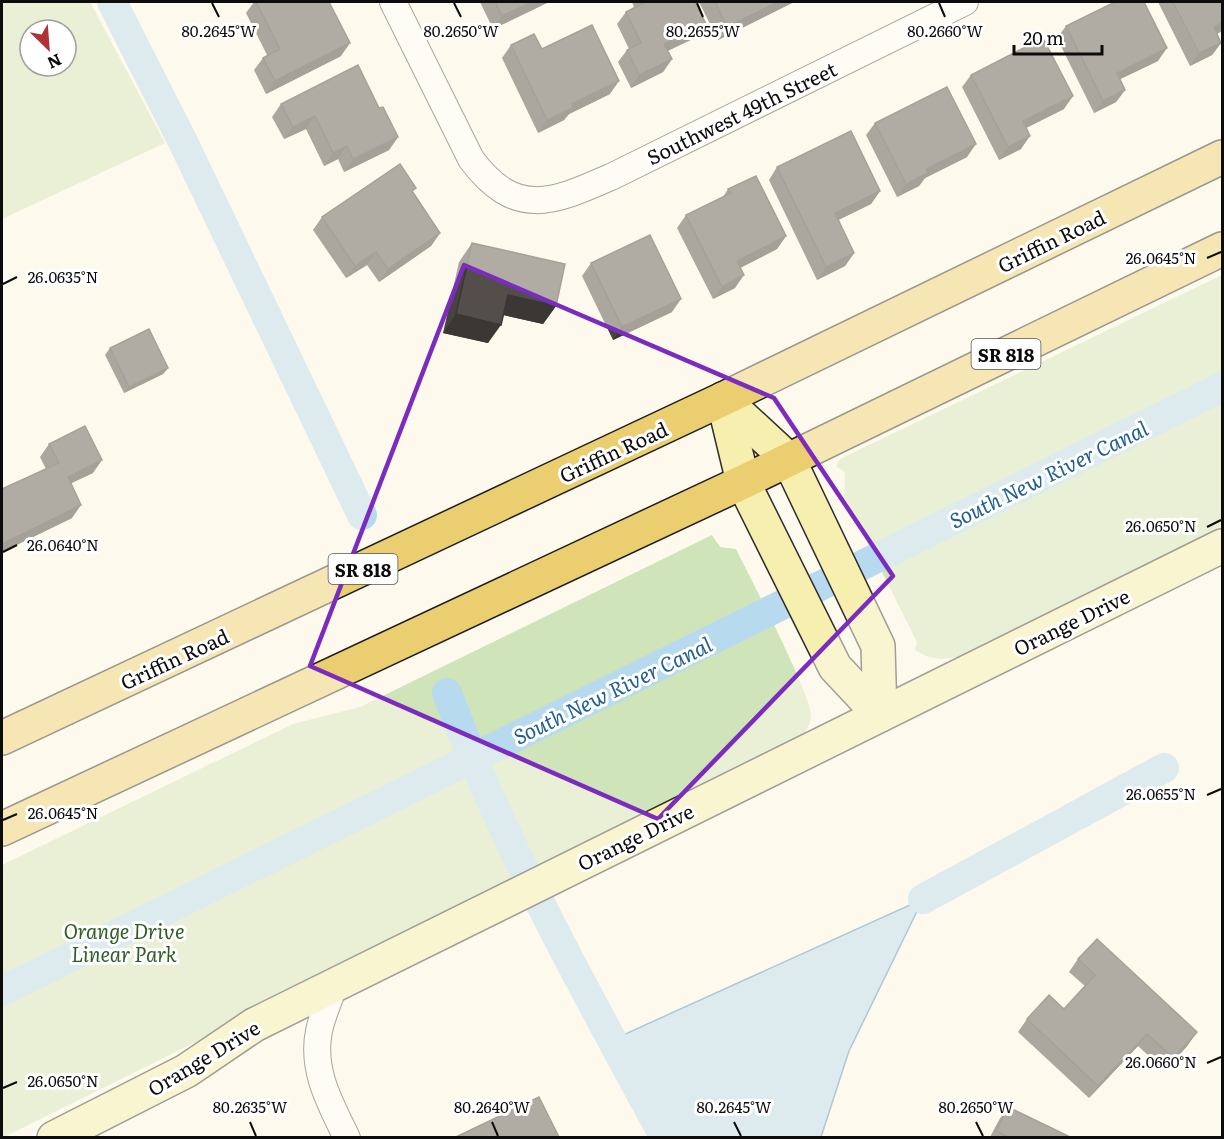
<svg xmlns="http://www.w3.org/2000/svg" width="1224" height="1139" viewBox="0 0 1224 1139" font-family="Literata,serif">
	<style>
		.green { fill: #d0e4ba; fill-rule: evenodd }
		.water { fill: #b7daef; stroke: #458dbf; stroke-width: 1.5 }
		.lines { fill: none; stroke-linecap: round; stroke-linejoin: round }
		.canal { stroke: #b7daef; stroke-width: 30 }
		.street-casing { stroke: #3f3f3f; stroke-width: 28 }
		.secondary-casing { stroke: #2e2e2e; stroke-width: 36 }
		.primary-casing { stroke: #1d1d1d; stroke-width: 36 }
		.street { stroke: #fff; stroke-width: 26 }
		.secondary { stroke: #f7efaf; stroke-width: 33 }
		.primary { stroke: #eace70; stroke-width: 33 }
		.wall { fill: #484340 }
		.shaded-wall { fill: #3b3734 }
		.building { fill: #544e4a; stroke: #3b3734; stroke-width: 1.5 }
		.marked { fill: none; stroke: #7b2cbf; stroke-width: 4.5; stroke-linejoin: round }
		.ticks { fill: none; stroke: #0c0c0c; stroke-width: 2 }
		.labels { text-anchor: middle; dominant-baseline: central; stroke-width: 6; stroke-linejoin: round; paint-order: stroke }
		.shield { fill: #fff; stroke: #555; stroke-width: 1.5 }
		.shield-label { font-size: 18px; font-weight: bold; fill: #0c0c0c }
		.street-label { font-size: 20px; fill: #0c0c0c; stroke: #fff }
		.park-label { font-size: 20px; font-style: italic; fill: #2f5d24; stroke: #fff }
		.water-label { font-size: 21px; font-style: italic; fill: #236091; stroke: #fff }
		.ticks-label { font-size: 15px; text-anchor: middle; fill: #0c0c0c; stroke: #fff; stroke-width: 6; stroke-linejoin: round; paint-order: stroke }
	</style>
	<rect width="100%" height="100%" fill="#fdfaed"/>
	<g class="green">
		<path d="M2 2H90L165 143 2 219ZM30 30H66V66H30Z"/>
		<path d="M1222 275V532L974 654C952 659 934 663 915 650L917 642 844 496 845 472 836 466 840 459Z"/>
		<path d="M712 535 720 547 736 549C749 575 812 696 811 715 811 723 807 729 802 736L511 886 2 1138V865L293 724 360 707Z"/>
	</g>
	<polygon class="water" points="923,899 849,1051 821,1137 665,1137 612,1040"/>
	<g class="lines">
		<g class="canal">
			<polyline points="112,2 183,142 362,515"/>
			<path d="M447 693C505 848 586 992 665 1138"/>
			<polyline points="923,899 1164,768"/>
			<polyline points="2,991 1222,387"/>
		</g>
		<g class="street-casing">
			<g id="street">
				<path d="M393 2 471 159C516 220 554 202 613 176L965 2"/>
				<path d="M334 986C329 1001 322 1016 319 1031 311 1070 330 1103 347 1138"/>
			</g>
		</g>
		<g class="secondary-casing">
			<g id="secondary">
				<polyline points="723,399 789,460 878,646 880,715"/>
				<polyline points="723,399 743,482 835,667 880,715"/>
				<polyline points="54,1138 186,1071 254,1025 1222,546"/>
			</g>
		</g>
		<g class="primary-casing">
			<g id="primary">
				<polyline points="2,738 723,399 1222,157"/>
				<polyline points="2,829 743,482 1222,249"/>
			</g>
		</g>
		<use href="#street" class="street"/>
		<use href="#secondary" class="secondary"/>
		<use href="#primary" class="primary"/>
	</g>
	<g class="wall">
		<polygon points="254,2 329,2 341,56 266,94 254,70 263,58 267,55 246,13"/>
		<polygon points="480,2 549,2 493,29"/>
		<polygon points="632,2 695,2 697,37 667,51 672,59 663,72 631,88 618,62 627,50 629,49 617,24 626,12 634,7"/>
		<polygon points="699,2 794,2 718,40"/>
		<polygon points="1158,2 1222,2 1222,31 1217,34 1221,43 1212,55 1190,66"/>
		<polygon points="1066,26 1158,61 1120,79 1125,90 1116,102 1094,113 1057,38"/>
		<polygon points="511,45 542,49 610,94 569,114 564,120 538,133 502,58"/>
		<polygon points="971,75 1064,109 1026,128 1021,149 999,160 962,87"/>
		<polygon points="281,104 379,108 398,137 389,150 344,172 338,159 324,166 306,129 284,139 272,117"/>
		<polygon points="875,123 967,157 925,178 919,186 897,197 866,135"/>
		<polygon points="777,167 880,191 871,204 838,220 854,253 845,266 817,280 769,180"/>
		<polygon points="728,189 786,236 777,249 740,268 735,288 713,299 677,228 686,215 723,197"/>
		<polygon points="413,192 440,233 431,246 379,282 367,265 346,278 313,230 322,217"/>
		<polygon points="472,243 556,306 543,324 503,315 488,343 443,333 459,262"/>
		<polygon points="591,263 672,312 613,340 582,276"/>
		<polygon points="110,348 168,368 163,374 124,393 105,355"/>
		<polygon points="49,444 93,473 71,483 72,518 2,552 2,489 46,469 40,457"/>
		<polygon points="1078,959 1188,1045 1165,1071 1138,1046 1089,1098 1018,1032 1027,1019 1064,1009 1085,986 1069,972"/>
		<polygon points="1008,1107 1070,1137 990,1137 999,1120"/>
	</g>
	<g class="shaded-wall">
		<polygon points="532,2 549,2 493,29 502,16"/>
		<polygon points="778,2 794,2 718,40 727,27"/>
		<polygon points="1222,23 1222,31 1205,40 1214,27"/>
		<polygon points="706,24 697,37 655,57 664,44"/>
		<polygon points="350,43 341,56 266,94 275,81"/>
		<polygon points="1221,43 1212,55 1190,66 1199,53"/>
		<polygon points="1167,48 1158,61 1108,85 1117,73"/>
		<polygon points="672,59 663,72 631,88 639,75"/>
		<polygon points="619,81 610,94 569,114 564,120 538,133 547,120 572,104"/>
		<polygon points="1125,90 1116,102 1094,113 1103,101"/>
		<polygon points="1073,96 1064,109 1014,134 1023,121"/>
		<polygon points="315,116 306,129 284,139 293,127"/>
		<polygon points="1030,136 1021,149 999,160 1008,147"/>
		<polygon points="398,137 389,150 344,172 353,159"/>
		<polygon points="976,144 967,157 925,178 919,186 897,197 906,184 926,169"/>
		<polygon points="347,146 338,159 324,166 333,153"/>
		<polygon points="880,191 871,204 826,226 835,213"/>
		<polygon points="440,233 431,246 379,282 388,269"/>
		<polygon points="786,236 777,249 728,274 737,261"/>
		<polygon points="376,252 367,265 346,278 355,266"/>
		<polygon points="854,253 845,266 817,280 826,267"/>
		<polygon points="744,275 735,288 713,299 722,287"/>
		<polygon points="508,295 556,306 543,324 495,313"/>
		<polygon points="681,299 672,312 613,340 622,327"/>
		<polygon points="456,314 501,325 488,343 443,333"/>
		<polygon points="168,368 163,374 124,393 129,387"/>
		<polygon points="102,460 93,473 59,489 68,477"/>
		<polygon points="81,505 72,518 2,552 2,544"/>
		<polygon points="1197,1032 1188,1045 1165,1071 1174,1058"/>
		<polygon points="1147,1034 1138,1046 1089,1098 1098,1086"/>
	</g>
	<g class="building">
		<polygon points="256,2 329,2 350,43 275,81 263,58 280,49"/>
		<polygon points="495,2 532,2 502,16"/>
		<polygon points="646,2 695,2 706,24 664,44 672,59 639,75 627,50 641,43 626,12"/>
		<polygon points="715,2 778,2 727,27"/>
		<polygon points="1115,2 1144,2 1167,48 1117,73 1125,90 1103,101 1066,26"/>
		<polygon points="1173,2 1222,2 1222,23 1214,27 1221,43 1199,53"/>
		<polygon points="592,25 619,81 572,104 573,108 547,120 511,45 534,34 542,49"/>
		<polygon points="1043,38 1073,96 1023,121 1030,136 1008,147 971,75"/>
		<polygon points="358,65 379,108 383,107 398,137 353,159 347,146 333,153 315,116 293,127 281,104"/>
		<polygon points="947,87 976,144 926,169 928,173 906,184 875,123"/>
		<polygon points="851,131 880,191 835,213 854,253 826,267 777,167"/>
		<polygon points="400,164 416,188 412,191 440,233 388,269 376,252 355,266 322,217"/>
		<polygon points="756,176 786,236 737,261 744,275 722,287 686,215 731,193 728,189"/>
		<polygon points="650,235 681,299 622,327 591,263"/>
		<polygon points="472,243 565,264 556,306 508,295 501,325 456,314"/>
		<polygon points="149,329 168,368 129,387 110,348"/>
		<polygon points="85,426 102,460 68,477 81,505 2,544 2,489 59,463 49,444"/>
		<polygon points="1097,939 1197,1032 1174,1058 1147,1034 1098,1086 1027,1019 1049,995 1064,1009 1095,975 1078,959"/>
		<polygon points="539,1097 559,1137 456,1137"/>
		<polygon points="1008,1107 1070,1137 1008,1137 996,1131"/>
	</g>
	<path d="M0 0H1224V1139H0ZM464 265 774 398 893 576 658 819 310 666Z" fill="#fdfaed" fill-opacity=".55" fill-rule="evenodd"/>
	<path class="marked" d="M464 265 774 398 893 576 658 819 310 666Z"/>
	<path class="ticks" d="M212 3 219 17M454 3 461 17M697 3 703 17M939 3 945 17M1207 258 1221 252M3 284 17 277M1207 527 1221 520M3 552 17 545M1207 795 1221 789M3 820 17 814M1207 1063 1221 1057M3 1088 17 1082M250 1122 256 1136M492 1122 498 1136M734 1122 741 1136M976 1122 983 1136"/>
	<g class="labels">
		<g class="shield">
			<rect x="971.5" y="339" width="69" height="30" rx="4.5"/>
			<rect x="328.5" y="554" width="69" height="30" rx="4.5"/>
		</g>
		<g class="shield-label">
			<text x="1006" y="354">SR 818</text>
			<text x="363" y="569">SR 818</text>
		</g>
		<g class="street-label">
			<text transform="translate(741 112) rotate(-26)">Southwest 49th Street</text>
			<text transform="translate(1051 240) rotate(-26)">Griffin Road</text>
			<text transform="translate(613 451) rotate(-25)">Griffin Road</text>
			<text transform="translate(1071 621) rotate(-26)">Orange Drive</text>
			<text transform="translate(174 658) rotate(-25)">Griffin Road</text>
			<text transform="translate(635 836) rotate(-26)">Orange Drive</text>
			<text transform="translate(203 1057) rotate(-31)">Orange Drive</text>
		</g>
		<g class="park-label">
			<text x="124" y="930">Orange Drive<tspan x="124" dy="23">Linear Park</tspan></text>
		</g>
		<g class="water-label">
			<text transform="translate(1048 473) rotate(-26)">South New River Canal</text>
			<text transform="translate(612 689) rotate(-26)">South New River Canal</text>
		</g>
	</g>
	<g class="ticks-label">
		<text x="219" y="37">80.2645°W</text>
		<text x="461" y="37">80.2650°W</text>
		<text x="703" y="37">80.2655°W</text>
		<text x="945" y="37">80.2660°W</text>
		<text x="1161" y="264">26.0645°N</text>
		<text x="63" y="283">26.0635°N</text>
		<text x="1161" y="532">26.0650°N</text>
		<text x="63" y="551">26.0640°N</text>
		<text x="1161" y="800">26.0655°N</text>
		<text x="63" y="819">26.0645°N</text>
		<text x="1161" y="1068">26.0660°N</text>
		<text x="63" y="1087">26.0650°N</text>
		<text x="250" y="1113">80.2635°W</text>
		<text x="492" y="1113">80.2640°W</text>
		<text x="734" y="1113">80.2645°W</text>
		<text x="976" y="1113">80.2650°W</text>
	</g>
	<rect width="1224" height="1139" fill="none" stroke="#0c0c0c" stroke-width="6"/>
	<g transform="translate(48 48) rotate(155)"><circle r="28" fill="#ffffff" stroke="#9e9e9e" stroke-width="1.5"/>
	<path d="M0-4.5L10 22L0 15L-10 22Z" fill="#ae3337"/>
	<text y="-9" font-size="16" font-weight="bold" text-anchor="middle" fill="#0c0c0c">N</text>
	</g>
	<path d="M1014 45v9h88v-9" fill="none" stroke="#0c0c0c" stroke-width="3"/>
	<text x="1023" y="45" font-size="18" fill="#0c0c0c" stroke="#ffffff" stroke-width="4.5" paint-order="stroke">20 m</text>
</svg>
